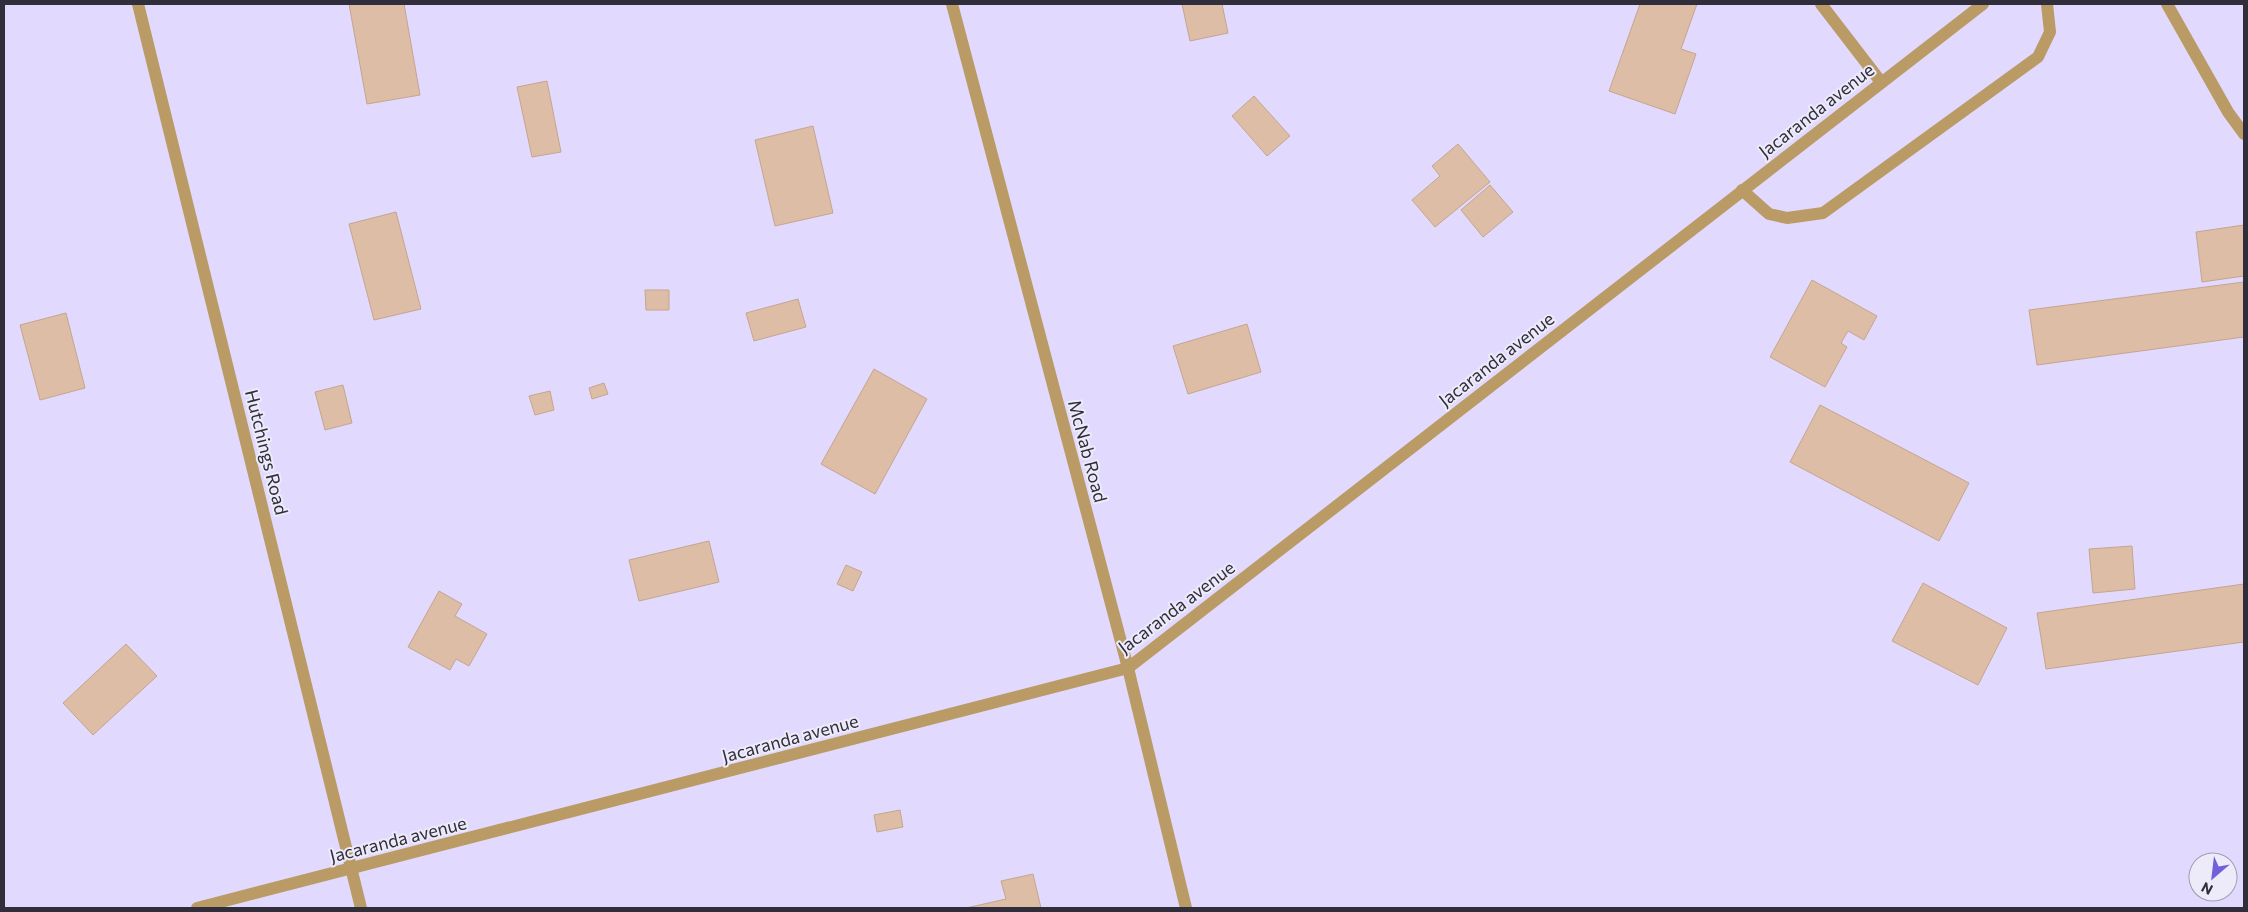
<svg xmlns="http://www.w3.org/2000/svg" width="2248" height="912" viewBox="0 0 2248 912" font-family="Commissioner,sans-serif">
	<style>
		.building { fill: #debda6; stroke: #c5a58e }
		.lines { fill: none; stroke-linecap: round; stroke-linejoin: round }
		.service { stroke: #ba9a65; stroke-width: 12 }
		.minor { stroke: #ba9a65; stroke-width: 12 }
		.labels { text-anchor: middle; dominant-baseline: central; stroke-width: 4; stroke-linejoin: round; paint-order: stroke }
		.street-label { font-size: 18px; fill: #312e3c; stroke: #edebf9 }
	</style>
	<rect width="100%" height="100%" fill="#e1dafe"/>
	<g class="building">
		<polygon points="349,4 404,4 420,95 367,104"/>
		<polygon points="1182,4 1222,4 1228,33 1190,41"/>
		<polygon points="1640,4 1697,4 1681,49 1696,54 1675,114 1609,91"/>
		<polygon points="547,81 561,152 532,157 517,87"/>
		<polygon points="1254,96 1290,136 1267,156 1232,116"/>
		<polygon points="813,126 833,213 775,226 755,140"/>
		<polygon points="1458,144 1490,182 1435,227 1412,200 1440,176 1432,166"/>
		<polygon points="1490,185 1513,212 1483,237 1461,210"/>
		<polygon points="396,212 421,309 374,320 349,224"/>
		<polygon points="2244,225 2244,276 2202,282 2196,232"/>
		<polygon points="1812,280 1877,316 1864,340 1848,331 1841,343 1847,347 1825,387 1770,357"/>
		<polygon points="2244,282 2244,337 2037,365 2029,310"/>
		<polygon points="645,290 669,290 669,310 646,310"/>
		<polygon points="798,299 806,327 754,341 746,313"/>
		<polygon points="66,313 85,388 40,400 20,325"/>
		<polygon points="1247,324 1261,372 1188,394 1173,346"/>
		<polygon points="874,369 927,399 875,494 821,464"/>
		<polygon points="604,383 608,394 592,399 589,388"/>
		<polygon points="343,385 352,423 325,430 315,392"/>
		<polygon points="550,391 554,410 535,415 529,396"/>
		<polygon points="1820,405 1969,483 1939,541 1790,462"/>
		<polygon points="709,541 719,582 639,601 629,560"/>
		<polygon points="2132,546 2135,589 2093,593 2089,549"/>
		<polygon points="846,565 862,572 853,591 837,584"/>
		<polygon points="1923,583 2007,628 1978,685 1892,641"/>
		<polygon points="2244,584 2244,642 2046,669 2037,613"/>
		<polygon points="439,591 462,604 455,616 487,634 469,666 456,659 450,670 408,647"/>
		<polygon points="126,644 157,676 93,735 63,703"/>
		<polygon points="900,810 903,827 877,832 874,815"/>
		<polygon points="1033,874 1041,908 966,908 1006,899 1001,881"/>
	</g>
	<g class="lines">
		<g class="service">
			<polyline points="2167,4 2228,112 2244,134"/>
			<polyline points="1742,190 1769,214 1787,218 1823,213 2038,57 2050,32 2047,4"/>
		</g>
		<g class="minor">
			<polyline points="138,4 361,908"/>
			<polyline points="952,4 1128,668 1186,908"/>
			<polyline points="1821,4 1881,82"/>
			<polyline points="197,908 1128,668 1983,4"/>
		</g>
	</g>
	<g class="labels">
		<g class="street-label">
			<text transform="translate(1816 110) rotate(-38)">Jacaranda avenue</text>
			<text transform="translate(1496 359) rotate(-38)">Jacaranda avenue</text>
			<text transform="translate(1088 451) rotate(75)">McNab Road</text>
			<text transform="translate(267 452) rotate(76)">Hutchings Road</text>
			<text transform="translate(1176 607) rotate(-37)">Jacaranda avenue</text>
			<text transform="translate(790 738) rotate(-15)">Jacaranda avenue</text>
			<text transform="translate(398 839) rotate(-14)">Jacaranda avenue</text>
		</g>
	</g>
	<rect width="2248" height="912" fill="none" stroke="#312e3c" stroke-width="10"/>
	<g transform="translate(2213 877) rotate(208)"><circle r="24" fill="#edebf9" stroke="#a29fad"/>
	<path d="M0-4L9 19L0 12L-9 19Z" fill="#7260da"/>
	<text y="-8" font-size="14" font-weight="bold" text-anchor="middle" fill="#312e3c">N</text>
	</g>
</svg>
